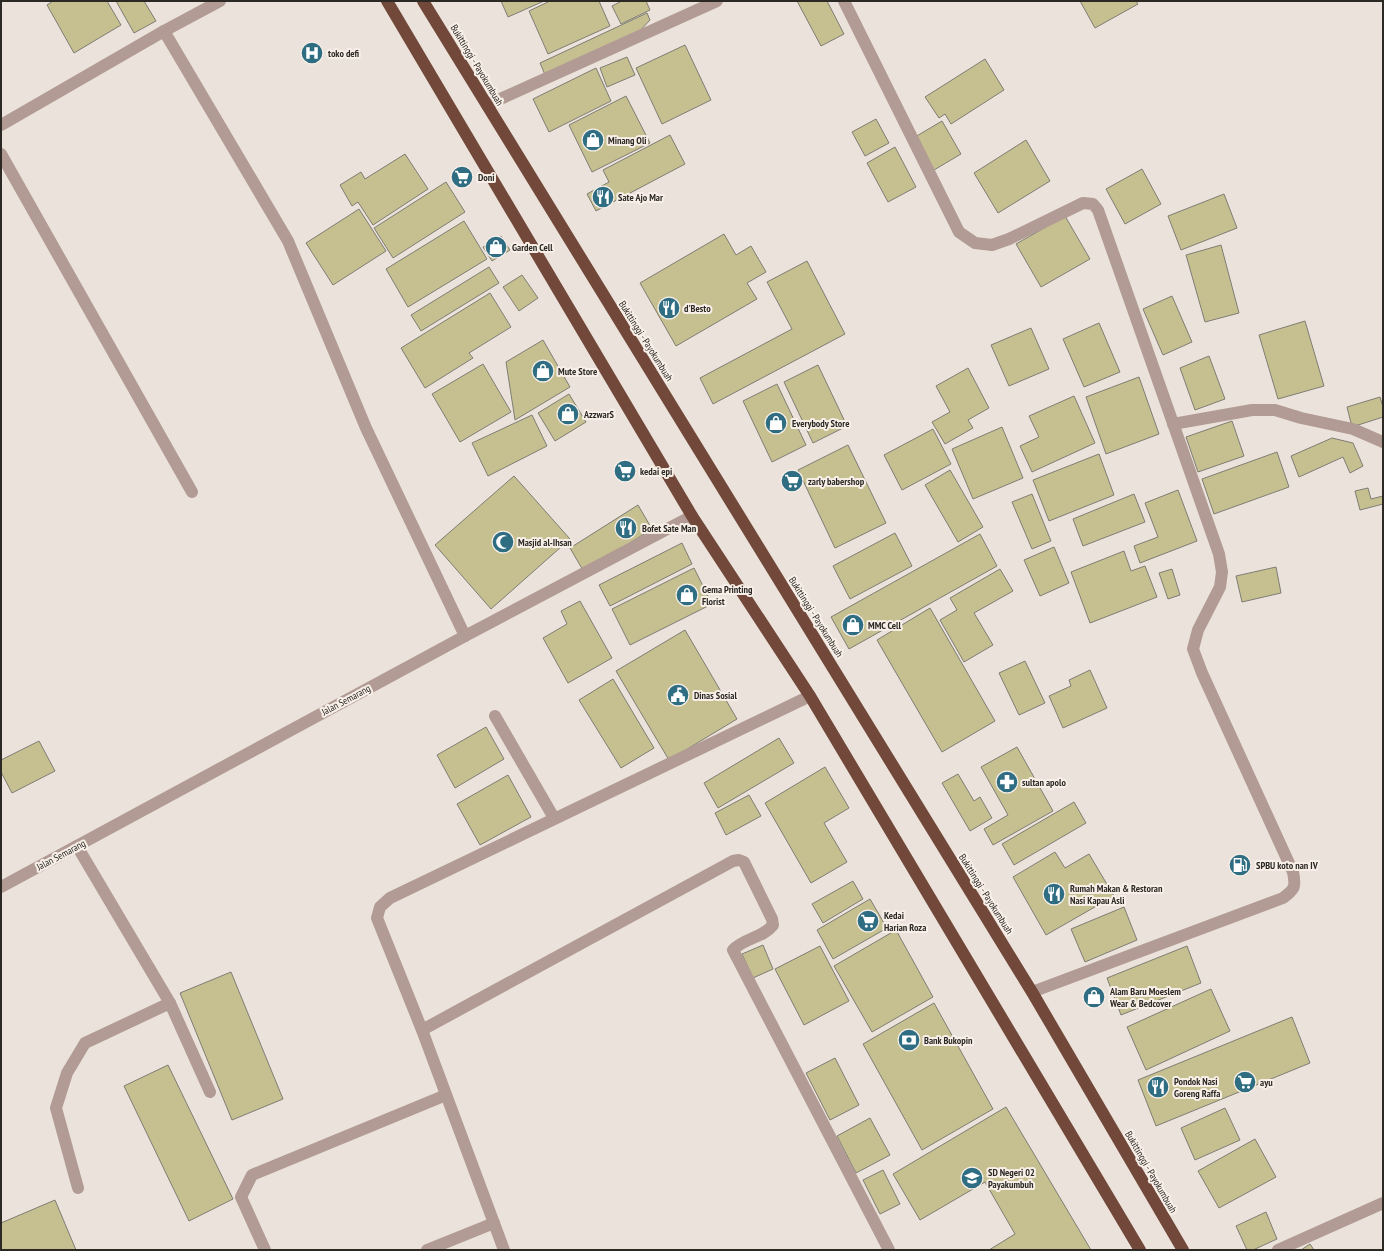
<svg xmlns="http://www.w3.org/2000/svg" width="1384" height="1251" viewBox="0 0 1384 1251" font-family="'PT Sans Narrow',sans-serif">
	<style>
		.building { fill: #c6bf90; stroke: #7e7d74 }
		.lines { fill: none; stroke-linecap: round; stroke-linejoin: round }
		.lane { stroke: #b19b94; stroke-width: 12 }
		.street { stroke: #b19b94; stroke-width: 12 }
		.highway { stroke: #72483a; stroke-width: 12 }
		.labels { text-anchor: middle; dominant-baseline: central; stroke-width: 4; stroke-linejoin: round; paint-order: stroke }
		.poi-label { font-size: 10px; font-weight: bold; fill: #2c2925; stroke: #f8f0e8; text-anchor: start }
		.street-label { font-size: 10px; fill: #2c2925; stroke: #f8f0e8 }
	</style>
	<rect width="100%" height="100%" fill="#ebe3db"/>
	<g class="building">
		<polygon points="53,1 107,1 121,25 74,53 47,5"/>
		<polygon points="116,1 144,1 156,21 134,33"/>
		<polygon points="501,1 544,1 508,17"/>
		<polygon points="550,1 599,1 610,26 548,54 529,11"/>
		<polygon points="622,1 646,1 650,10 621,24 612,6"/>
		<polygon points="797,1 827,1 844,34 821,46"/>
		<polygon points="1080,1 1136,1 1138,4 1095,28"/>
		<polygon points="647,13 650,20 636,35 546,77 540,63"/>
		<polygon points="685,45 711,100 662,124 636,68"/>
		<polygon points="627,57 635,75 607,87 600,68"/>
		<polygon points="985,59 1004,90 951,124 945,114 939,118 925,97"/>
		<polygon points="596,68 611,101 549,132 533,99"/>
		<polygon points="626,96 650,143 592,172 569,125"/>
		<polygon points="876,119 889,143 865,156 852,132"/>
		<polygon points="942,121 961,154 934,170 915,137"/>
		<polygon points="670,135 685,164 596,211 587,194 609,182 603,170"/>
		<polygon points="1026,140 1050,181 998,213 974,173"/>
		<polygon points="895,147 916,187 888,202 867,163"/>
		<polygon points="405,154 428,189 373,225 358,202 352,206 340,185 361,172 365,179"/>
		<polygon points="1142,169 1161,204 1125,224 1106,189"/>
		<polygon points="446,182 465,212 393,258 374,228"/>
		<polygon points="1224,194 1237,228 1181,250 1168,216"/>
		<polygon points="359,209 386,251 333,285 306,243"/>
		<polygon points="1065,216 1090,259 1041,287 1016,244"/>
		<polygon points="464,221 487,259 408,307 386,269"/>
		<polygon points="724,234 736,255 751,246 766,272 747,283 757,299 676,346 640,283"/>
		<polygon points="501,236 510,250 492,261 483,247"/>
		<polygon points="1221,245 1239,313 1205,322 1186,255"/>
		<polygon points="807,261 845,334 713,404 700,378 792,329 767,282"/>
		<polygon points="489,267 499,283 421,331 411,315"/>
		<polygon points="522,275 538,298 519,311 503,287"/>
		<polygon points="490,293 511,327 469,353 473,358 425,388 401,348"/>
		<polygon points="1172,296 1192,342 1163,355 1143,309"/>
		<polygon points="1305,321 1324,386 1278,399 1259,335"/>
		<polygon points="1099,323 1120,372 1084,387 1063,339"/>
		<polygon points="1031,328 1049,369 1009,386 991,345"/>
		<polygon points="543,340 570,387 515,420 506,362"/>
		<polygon points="1209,356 1225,399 1195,410 1180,368"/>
		<polygon points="483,364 511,412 460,442 432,394"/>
		<polygon points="818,365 847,426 813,443 784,382"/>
		<polygon points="968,368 989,408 968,420 973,428 945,444 932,422 950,412 936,386"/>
		<polygon points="1139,377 1159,434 1106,454 1086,397"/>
		<polygon points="777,384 806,445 772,462 743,401"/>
		<polygon points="569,394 586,422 555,441 538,413"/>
		<polygon points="1074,396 1095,443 1032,472 1020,446 1039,437 1029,416"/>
		<polygon points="1380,397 1383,407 1383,417 1352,427 1347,407"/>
		<polygon points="532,415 547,446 488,476 472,443"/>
		<polygon points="1232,421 1244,456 1198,472 1186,437"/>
		<polygon points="1002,427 1023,478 973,499 952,449"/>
		<polygon points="933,429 951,464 902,490 884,455"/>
		<polygon points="1332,438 1353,443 1363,466 1350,473 1343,457 1299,477 1291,456"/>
		<polygon points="848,445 886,523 835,548 798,470"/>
		<polygon points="1277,452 1289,487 1214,514 1202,479"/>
		<polygon points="1099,454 1114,495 1049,521 1033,480"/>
		<polygon points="950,470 983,527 958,542 925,485"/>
		<polygon points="514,476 570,539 491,609 435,545"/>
		<polygon points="1368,488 1371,499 1383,496 1383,504 1360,510 1355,491"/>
		<polygon points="1178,490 1197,541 1140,563 1134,546 1158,537 1145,503"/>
		<polygon points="1032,494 1051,541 1032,549 1012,502"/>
		<polygon points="1134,494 1145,522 1083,546 1073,519"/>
		<polygon points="638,505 652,529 584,572 570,548"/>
		<polygon points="895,533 912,566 850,599 833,566"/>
		<polygon points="980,534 997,566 849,649 831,617"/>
		<polygon points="682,543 692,564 610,606 599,585"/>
		<polygon points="1054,547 1069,583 1040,596 1024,560"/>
		<polygon points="1124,551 1131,571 1145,566 1157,597 1090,623 1071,572"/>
		<polygon points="1276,567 1281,593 1242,602 1236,576"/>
		<polygon points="694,568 712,604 630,645 612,609"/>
		<polygon points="1000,569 1013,591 974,613 993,645 964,662 940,620 957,610 950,598"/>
		<polygon points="1172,569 1180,595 1168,599 1159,573"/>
		<polygon points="580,601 612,658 568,683 543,638 567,624 561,611"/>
		<polygon points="930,608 995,721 942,752 877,640"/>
		<polygon points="685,630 737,719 669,760 616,671"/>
		<polygon points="1025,661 1045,703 1019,715 999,673"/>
		<polygon points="1090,670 1107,708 1063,728 1049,696 1071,686 1069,680"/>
		<polygon points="613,679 654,748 621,768 579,700"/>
		<polygon points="486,727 504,759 455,788 437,755"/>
		<polygon points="779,738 794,763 718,808 704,783"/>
		<polygon points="39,741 55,771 12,793 1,772 1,760"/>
		<polygon points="1017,747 1053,811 993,845 984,829 1008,815 981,767"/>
		<polygon points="825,767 849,808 824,823 847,862 811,883 765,803"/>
		<polygon points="958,774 974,801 980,797 992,818 970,831 942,783"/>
		<polygon points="508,775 531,817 480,845 457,804"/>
		<polygon points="749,795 761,816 726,835 715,813"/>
		<polygon points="1074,802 1086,823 1014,865 1002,844"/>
		<polygon points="1055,852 1065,868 1089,854 1114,896 1046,935 1013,877"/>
		<polygon points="853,881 863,899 823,923 812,904"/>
		<polygon points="870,899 887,928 833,959 817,930"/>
		<polygon points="1124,907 1137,940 1085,962 1071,929"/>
		<polygon points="896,930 933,997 872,1032 834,966"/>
		<polygon points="763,945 773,969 753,978 742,954"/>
		<polygon points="820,946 849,1001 804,1025 775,969"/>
		<polygon points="1187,946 1201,983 1121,1015 1107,978"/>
		<polygon points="231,972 283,1099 232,1120 180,993"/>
		<polygon points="1211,989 1230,1031 1146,1070 1127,1027"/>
		<polygon points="934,1003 993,1109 922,1150 863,1044"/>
		<polygon points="1292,1017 1310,1063 1156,1126 1138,1080"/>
		<polygon points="835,1058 859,1105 830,1120 806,1073"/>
		<polygon points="168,1065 233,1199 189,1221 124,1086"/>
		<polygon points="1006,1107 1091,1250 989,1250 1015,1234 985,1182 920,1220 893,1174"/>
		<polygon points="1225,1108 1240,1140 1195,1160 1181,1128"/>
		<polygon points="870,1118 890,1155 856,1173 837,1136"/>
		<polygon points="1255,1139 1276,1177 1219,1208 1198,1171"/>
		<polygon points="883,1170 900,1204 880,1214 863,1180"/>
		<polygon points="55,1200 76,1250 1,1250 1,1223"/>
		<polygon points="1266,1212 1277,1239 1253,1250 1247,1250 1236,1226"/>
		<polygon points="1310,1244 1314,1250 1301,1250"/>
	</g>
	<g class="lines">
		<g class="lane">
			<polyline points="1173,424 1252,410 1275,410 1301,418 1353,429 1383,442"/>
			<polyline points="78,1188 56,1108 67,1073 85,1043 170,1003"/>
		</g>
		<g class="street">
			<path d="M844 1 959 232 975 243 992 245 1009 239 1083 203 1093 204 1098 210 1219 554 1222 572 1220 587 1198 630 1193 649 1202 673 1293 872C1296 887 1295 889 1283 898L1032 992"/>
			<polyline points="164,31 288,241 366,428 465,636"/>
			<polyline points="487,105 717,1"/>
			<polyline points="1,125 164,31 220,1"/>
			<polyline points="1,154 192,492"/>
			<polyline points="495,716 554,818"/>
			<polyline points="77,846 170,1003 210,1092"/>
			<polyline points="1,887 465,636 692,516"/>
			<path d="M422 1030 733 861 739 860 744 862 772 919 773 925C763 938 744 938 733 950L889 1250"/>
			<polyline points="265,1250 241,1197 252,1175 446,1095"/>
			<polyline points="427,1250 494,1223"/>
			<polyline points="504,1250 422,1030 377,918 380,907 390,898 810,696"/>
			<polyline points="1278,1250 1383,1203"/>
		</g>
		<g class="highway">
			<polyline points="387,1 692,516 810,696 1140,1250"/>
			<polyline points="423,1 1032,992 1183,1250"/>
		</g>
	</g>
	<defs>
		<g id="hospital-disc" transform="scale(1.15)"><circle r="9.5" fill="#2f6d83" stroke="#f8f0e8"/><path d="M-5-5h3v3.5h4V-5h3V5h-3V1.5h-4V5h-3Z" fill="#fff"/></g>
		<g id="shop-disc" transform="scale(1.15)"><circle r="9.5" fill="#2f6d83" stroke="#f8f0e8"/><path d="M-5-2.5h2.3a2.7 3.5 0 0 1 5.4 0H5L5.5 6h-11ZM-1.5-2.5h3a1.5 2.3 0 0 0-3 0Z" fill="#fff"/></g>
		<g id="supermarket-disc" transform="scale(1.15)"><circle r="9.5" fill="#2f6d83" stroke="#f8f0e8"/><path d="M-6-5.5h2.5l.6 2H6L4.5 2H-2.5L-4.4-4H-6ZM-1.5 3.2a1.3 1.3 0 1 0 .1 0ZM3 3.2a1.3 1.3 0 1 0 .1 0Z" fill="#fff"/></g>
		<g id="restaurant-disc" transform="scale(1.15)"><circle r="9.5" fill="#2f6d83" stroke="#f8f0e8"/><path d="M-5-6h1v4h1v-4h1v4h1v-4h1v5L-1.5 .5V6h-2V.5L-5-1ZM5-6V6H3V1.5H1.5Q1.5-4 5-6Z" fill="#fff"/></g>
		<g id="mosque-disc" transform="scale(1.15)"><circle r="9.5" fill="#2f6d83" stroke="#f8f0e8"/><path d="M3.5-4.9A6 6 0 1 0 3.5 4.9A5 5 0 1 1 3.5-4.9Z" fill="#fff"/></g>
		<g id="civic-disc" transform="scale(1.15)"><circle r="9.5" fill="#2f6d83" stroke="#f8f0e8"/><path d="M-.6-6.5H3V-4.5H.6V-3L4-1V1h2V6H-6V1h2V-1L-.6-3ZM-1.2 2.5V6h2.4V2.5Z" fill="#fff"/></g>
		<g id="pharmacy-disc" transform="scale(1.15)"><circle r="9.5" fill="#2f6d83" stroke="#f8f0e8"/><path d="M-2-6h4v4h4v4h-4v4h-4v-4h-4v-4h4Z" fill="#fff"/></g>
		<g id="fuel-disc" transform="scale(1.15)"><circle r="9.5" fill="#2f6d83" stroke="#f8f0e8"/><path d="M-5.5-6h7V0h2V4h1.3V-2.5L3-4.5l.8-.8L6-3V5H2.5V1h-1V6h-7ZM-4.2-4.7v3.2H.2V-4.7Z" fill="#fff"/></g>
		<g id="bank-disc" transform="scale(1.15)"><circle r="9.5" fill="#2f6d83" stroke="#f8f0e8"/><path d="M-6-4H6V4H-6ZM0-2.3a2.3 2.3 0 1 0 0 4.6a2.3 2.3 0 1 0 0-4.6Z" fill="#fff"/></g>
		<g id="school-disc" transform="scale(1.15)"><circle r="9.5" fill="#2f6d83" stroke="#f8f0e8"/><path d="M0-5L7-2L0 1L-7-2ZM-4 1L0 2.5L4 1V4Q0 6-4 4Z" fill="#fff"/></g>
	</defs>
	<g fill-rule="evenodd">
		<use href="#hospital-disc" x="312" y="53"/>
		<use href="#shop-disc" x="593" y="140"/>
		<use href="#supermarket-disc" x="462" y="177"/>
		<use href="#restaurant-disc" x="603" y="197"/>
		<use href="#shop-disc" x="496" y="247"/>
		<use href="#restaurant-disc" x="669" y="308"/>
		<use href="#shop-disc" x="543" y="371"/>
		<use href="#shop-disc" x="568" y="414"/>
		<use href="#shop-disc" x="776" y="423"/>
		<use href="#supermarket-disc" x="625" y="471"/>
		<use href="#supermarket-disc" x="792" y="481"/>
		<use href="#restaurant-disc" x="626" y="528"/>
		<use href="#mosque-disc" x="503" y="542"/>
		<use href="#shop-disc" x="687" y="595"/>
		<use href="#shop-disc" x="853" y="625"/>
		<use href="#civic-disc" x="678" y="695"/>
		<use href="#pharmacy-disc" x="1007" y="782"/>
		<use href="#fuel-disc" x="1240" y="865"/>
		<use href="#restaurant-disc" x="1054" y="894"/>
		<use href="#supermarket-disc" x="868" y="921"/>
		<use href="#shop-disc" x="1094" y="997"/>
		<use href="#bank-disc" x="909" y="1040"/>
		<use href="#supermarket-disc" x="1245" y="1082"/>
		<use href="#restaurant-disc" x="1158" y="1087"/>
		<use href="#school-disc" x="972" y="1178"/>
	</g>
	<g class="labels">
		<g class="poi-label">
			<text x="328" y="53">toko defi</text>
			<text x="608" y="140">Minang Oli</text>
			<text x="478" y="177">Doni</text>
			<text x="618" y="197">Sate Ajo Mar</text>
			<text x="512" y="247">Garden Cell</text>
			<text x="684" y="308">d'Besto</text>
			<text x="558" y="371">Mute Store</text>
			<text x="584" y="414">AzzwarS</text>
			<text x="792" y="423">Everybody Store</text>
			<text x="640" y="471">kedai epi</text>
			<text x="808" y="481">zarly babershop</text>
			<text x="642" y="528">Bofet Sate Man</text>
			<text x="518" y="542">Masjid al-Ihsan</text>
			<text x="702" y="589">Gema Printing<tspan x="702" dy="12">Florist</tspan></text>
			<text x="868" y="625">MMC Cell</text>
			<text x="694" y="695">Dinas Sosial</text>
			<text x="1022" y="782">sultan apolo</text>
			<text x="1256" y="865">SPBU koto nan IV</text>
			<text x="1070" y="888">Rumah Makan &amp; Restoran<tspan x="1070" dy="12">Nasi Kapau Asli</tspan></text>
			<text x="884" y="915">Kedai<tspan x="884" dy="12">Harian Roza</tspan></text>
			<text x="1110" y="991">Alam Baru Moeslem<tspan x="1110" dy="12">Wear &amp; Bedcover</tspan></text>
			<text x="924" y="1040">Bank Bukopin</text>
			<text x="1174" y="1081">Pondok Nasi<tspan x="1174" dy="12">Goreng Raffa</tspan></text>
			<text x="1260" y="1082">ayu</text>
			<text x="988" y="1172">SD Negeri 02<tspan x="988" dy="12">Payakumbuh</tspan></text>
		</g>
		<g class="street-label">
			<text transform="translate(477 65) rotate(59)">Bukittinggi - Payokumbuah</text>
			<text transform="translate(646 341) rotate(58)">Bukittinggi - Payokumbuah</text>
			<text transform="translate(816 617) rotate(58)">Bukittinggi - Payokumbuah</text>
			<text transform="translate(346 700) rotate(-28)">Jalan Semarang</text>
			<text transform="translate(61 855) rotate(-28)">Jalan Semarang</text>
			<text transform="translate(986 894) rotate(58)">Bukittinggi - Payokumbuah</text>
			<text transform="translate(1151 1172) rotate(60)">Bukittinggi - Payokumbuah</text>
		</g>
	</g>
	<rect width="1384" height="1251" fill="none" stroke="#2c2925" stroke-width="4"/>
</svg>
